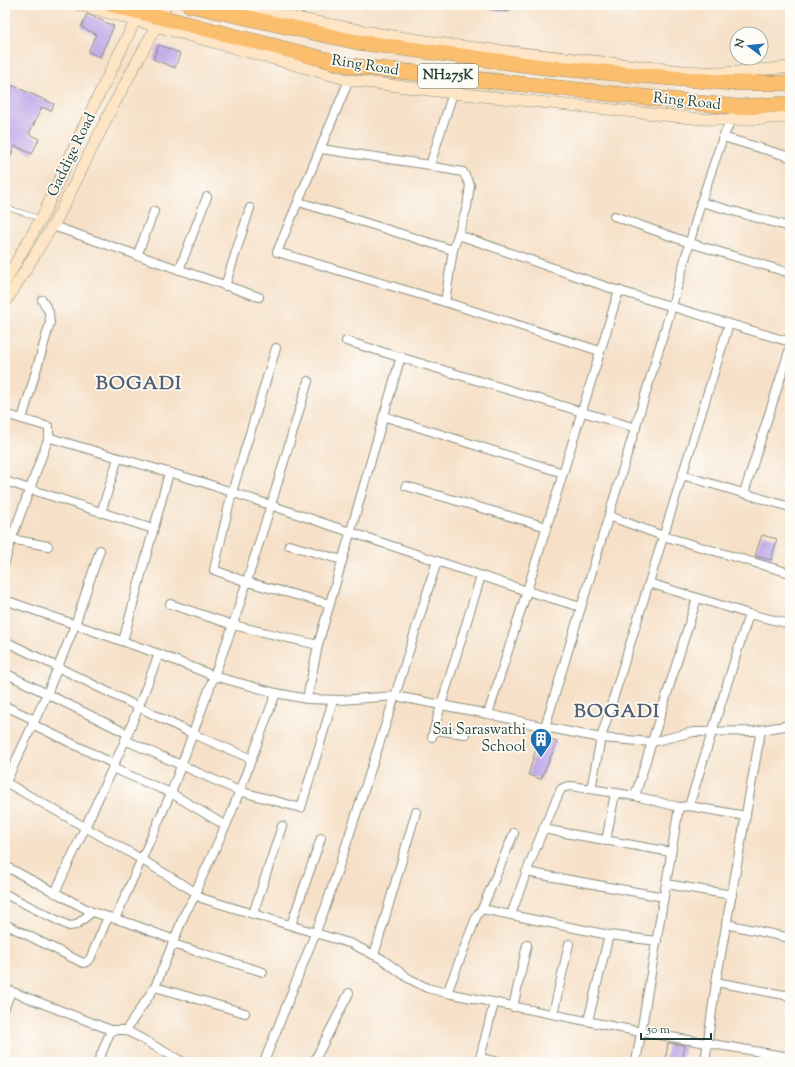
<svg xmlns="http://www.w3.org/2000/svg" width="795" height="1067" viewBox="0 0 795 1067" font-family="'Sorts Mill Goudy',serif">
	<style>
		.building { fill: #baa1e7 }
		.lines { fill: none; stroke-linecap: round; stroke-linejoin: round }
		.lane-casing { stroke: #8a8e7e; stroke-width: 5.5 }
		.street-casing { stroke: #8a8e7e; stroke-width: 10 }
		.secondary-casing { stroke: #8a8e7e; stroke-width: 12 }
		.highway-casing { stroke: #8a8e7e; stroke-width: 16 }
		.lane { stroke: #fff; stroke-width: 4 }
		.street { stroke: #fff; stroke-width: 8 }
		.secondary { stroke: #fde5c5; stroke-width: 11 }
		.highway { stroke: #fabe6d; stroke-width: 15 }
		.labels { text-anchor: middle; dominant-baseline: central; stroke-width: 3.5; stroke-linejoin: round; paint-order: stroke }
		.shield { fill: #fdfcf7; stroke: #62766e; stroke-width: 1 }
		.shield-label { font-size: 14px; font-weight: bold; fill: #1f3d34 }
		.street-label { font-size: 15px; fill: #1f3d34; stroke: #fdfcf7 }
		.poi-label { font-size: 15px; fill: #1f3d34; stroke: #fdfcf7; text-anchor: end }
		.district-label { font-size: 19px; font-weight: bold; letter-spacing: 1px; fill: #556073; stroke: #fdfcf7 }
	</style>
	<rect width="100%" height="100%" fill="#fdfcf7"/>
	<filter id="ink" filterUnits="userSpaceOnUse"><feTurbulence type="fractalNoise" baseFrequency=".025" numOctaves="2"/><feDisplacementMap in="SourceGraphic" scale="8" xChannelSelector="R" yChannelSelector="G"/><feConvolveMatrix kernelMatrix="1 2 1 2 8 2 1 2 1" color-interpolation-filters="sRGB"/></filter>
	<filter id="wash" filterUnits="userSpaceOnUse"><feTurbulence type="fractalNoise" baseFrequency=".012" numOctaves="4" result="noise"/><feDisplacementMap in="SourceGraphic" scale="16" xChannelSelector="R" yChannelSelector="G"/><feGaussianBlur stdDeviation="0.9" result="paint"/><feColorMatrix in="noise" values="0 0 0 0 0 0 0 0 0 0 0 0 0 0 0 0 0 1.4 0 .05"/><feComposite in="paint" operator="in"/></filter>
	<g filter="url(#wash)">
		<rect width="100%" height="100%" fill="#f6e0c7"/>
		<g id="blocks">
			<g class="building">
				<polygon points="489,5 513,5 508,12 488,9"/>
				<polygon points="87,14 114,26 100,57 88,52 96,34 81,27"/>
				<polygon points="159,45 180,53 175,68 153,59"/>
				<polygon points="5,82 54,104 51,111 42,107 29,134 39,139 32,154 15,146 5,169"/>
				<polygon points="762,535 777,539 771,560 755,556"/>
				<polygon points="540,737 557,742 541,779 528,775"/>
				<polygon points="668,1043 685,1045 682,1062 665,1062"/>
			</g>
		</g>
	</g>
	<g filter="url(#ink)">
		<use href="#blocks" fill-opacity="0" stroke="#8a8e7e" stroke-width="1"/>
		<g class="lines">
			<g class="lane-casing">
				<polyline id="lane" points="5,207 39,218"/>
			</g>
			<g class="street-casing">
				<g id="street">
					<polyline points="349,80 277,252 445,302 600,351"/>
					<polyline points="723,137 790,157"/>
					<polyline points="321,149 430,165"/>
					<polyline points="299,202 453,250"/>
					<polyline points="701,202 790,227"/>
					<polyline points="614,216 690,243 790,273"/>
					<polyline points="53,226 259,297"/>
					<polyline points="459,235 610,288 790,342"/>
					<polyline points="137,256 154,211"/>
					<polyline points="179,270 207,197"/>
					<polyline points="225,286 250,208"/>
					<polyline points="445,302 453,250 467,207 470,185 463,172 434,167 430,165 453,93"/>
					<polyline points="346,341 636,428"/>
					<polyline points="276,348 232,492 214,570 247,582 330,604"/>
					<polyline points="5,414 49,427 49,437 57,440 202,482 350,532 527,591 581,607"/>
					<polyline points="383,416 563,473"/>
					<polyline points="22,419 50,323 49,312 42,300"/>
					<polyline points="682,475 790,507"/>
					<polyline points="5,481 153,529"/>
					<polyline points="406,486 547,527"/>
					<polyline points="744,493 790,348"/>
					<polyline points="101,513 118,458"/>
					<polyline points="609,516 663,536 790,573"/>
					<polyline points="5,538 48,546"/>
					<polyline points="289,545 342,560"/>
					<polyline points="5,562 11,540 49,437"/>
					<polyline points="649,583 749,614 689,806"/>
					<polyline points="5,600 159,654 214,676 276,693 307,699 340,700 395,696 488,714 545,727 601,738 652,742 693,732 755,731 790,725"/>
					<polyline points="170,604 233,625 318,645"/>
					<polyline points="749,614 790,624"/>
					<polyline points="5,641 193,734 252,759"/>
					<polyline points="123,641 169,473"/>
					<polyline points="5,673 128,734"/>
					<polyline points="307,699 318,645 401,356"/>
					<polyline points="5,706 35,720"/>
					<polyline points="488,714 527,591 619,290"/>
					<polyline points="32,724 114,764"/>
					<polyline points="545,727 672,306 701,202 723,137 733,117"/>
					<polyline points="434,730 465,734"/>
					<polyline points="432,737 441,705 481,576"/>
					<polyline points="125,740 239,791 301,808 333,700"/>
					<polyline points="112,768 171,793 226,826"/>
					<polyline points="5,782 129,852 197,893 198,896 204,899 352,944 382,959 408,978 427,988 447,993 641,1032 790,1057"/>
					<polyline points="6,782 47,694 75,625 100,550"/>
					<polyline points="591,789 601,738 729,324"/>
					<polyline points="635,796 697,598"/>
					<polyline points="543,829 671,852"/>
					<polyline points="606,841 615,793"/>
					<polyline points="5,866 92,912 132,924 174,940"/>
					<polyline points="526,872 664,897"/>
					<polyline points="666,884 732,895"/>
					<polyline points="55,893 128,734 159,654"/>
					<polyline points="5,894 69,926 76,925 92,912"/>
					<polyline points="482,909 514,833"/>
					<polyline points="253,914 282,826"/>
					<path d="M511 915C526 872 542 830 561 789L565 787 571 786 635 796 679 807 689 806 746 816"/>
					<polyline points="115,919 171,793 214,676 233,625 271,505 308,381"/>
					<polyline points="5,924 83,963 86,962 90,959 108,917"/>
					<polyline points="726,924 790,938"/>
					<polyline points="291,925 321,838"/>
					<polyline points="173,944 263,972"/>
					<polyline points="374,955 416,812"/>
					<polyline points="716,982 790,996"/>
					<polyline points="155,987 245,1013"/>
					<polyline points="5,989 111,1030 126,1030 183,1062"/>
					<polyline points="447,993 477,915 482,909 609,935 657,941"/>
					<polyline points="5,1007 11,991"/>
					<polyline points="513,1007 527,945"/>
					<polyline points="553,1014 569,944"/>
					<polyline points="588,1021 609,935"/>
					<polyline points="126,1030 155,987 185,913 197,893 197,888 231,814 276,693"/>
					<polyline points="480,1058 498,1062"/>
					<polyline points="5,1062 6,1062"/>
					<polyline points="98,1062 111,1030"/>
					<polyline points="264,1062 326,906 395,696 437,561"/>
					<polyline points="314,1062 349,993"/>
					<polyline points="479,1062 494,1003"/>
					<polyline points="636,1062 679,807"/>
					<polyline points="705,1062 716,982 761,730"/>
				</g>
			</g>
			<g class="secondary-casing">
				<g id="secondary">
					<polyline points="80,5 349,80 453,93 701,119 732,120 790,117"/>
					<polyline points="239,5 269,13 380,34 459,46 683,71 724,73 790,67"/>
					<polyline points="5,282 44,213 88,117 143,5"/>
					<polyline points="5,303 58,217 111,110 161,17 166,5"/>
				</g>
			</g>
			<g class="highway-casing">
				<g id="highway">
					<polyline points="113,5 351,66 737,107 790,104"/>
					<polyline points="190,5 357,42 543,67 731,83 790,83"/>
				</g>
			</g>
			<use href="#lane" class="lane"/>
			<use href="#street" class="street"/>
			<use href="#secondary" class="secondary"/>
			<use href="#highway" class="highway"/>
		</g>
	</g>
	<defs>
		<g id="building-pin" transform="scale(1.15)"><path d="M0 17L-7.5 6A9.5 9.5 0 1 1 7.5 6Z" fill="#1f6fb2" stroke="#fdfcf7"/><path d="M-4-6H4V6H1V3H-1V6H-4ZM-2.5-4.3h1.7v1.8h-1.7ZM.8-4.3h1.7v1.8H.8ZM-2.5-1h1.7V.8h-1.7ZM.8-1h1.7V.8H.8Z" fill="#fff"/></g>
	</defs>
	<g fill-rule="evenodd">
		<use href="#building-pin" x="541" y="739"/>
	</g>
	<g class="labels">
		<rect class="shield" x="418" y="64" width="60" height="24" rx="3"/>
		<g class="shield-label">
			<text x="448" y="76">NH275K</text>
		</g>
		<g class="street-label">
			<text transform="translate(365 66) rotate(9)">Ring Road</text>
			<text transform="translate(687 102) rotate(6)">Ring Road</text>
			<text transform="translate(72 155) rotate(-64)">Gaddige Road</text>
		</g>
		<g class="poi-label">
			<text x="526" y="730">Sai Saraswathi<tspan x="526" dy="17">School</tspan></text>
		</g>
		<g class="district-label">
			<text x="139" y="384">BOGADI</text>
			<text x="617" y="712">BOGADI</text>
		</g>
	</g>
	<rect width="795" height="1067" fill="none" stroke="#fdfcf7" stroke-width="20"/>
	<g transform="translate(749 46) rotate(286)"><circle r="19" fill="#fdfcf7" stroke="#a4b0a9"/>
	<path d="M0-3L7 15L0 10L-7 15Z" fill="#1f6fb2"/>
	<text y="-6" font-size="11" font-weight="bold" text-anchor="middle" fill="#1f3d34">N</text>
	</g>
	<path d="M641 1033v6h70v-6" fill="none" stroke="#1f3d34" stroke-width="2"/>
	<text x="647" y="1033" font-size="12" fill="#1f3d34" stroke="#fdfcf7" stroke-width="3" paint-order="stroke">50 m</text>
</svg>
